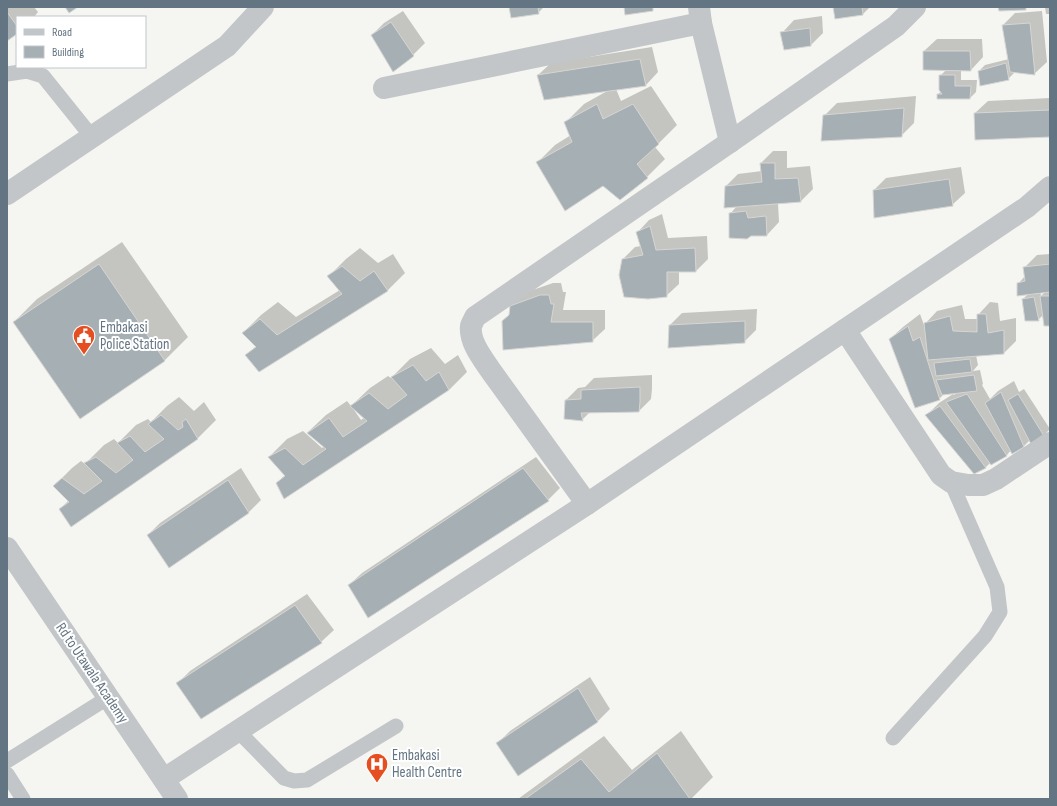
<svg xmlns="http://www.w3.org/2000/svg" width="1057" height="806" viewBox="0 0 1057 806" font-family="'Sofia Sans Condensed',sans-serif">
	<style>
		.shadow { fill: #0003; fill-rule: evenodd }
		.building { fill: #a6afb4; stroke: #d6d6d3 }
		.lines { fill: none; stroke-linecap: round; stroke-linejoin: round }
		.lane { stroke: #c2c6c9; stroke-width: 15 }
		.street { stroke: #c2c6c9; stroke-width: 22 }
		.labels { text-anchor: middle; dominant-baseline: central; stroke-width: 4; stroke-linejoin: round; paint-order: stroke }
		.poi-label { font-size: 15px; fill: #637482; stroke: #fff; text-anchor: start }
		.street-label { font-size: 15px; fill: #637482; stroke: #fff }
	</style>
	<rect width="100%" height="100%" fill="#f5f5f1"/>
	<g class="shadow">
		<polygon points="7,7 34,7 38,12 34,17 17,17 17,33 7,40"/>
		<polygon points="510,7 544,7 538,13"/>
		<polygon points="834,7 870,7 863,14"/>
		<polygon points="1045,7 1050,7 1050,14 1046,14"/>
		<polygon points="403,11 425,43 413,55 372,35 384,23"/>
		<polygon points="1042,11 1047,62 1034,74 1014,72 1014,73 1008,79 979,71 985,65 1009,59 1003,25 1015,13"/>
		<polygon points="822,16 823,33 811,45 782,33 794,20"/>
		<polygon points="937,39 982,39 983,57 971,70 961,70 961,80 977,80 976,92 970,98 938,94 942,91 940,76 946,70 924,51"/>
		<polygon points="652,47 658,72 646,85 616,89 621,101 651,86 677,125 655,147 665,159 647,177 603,184 537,163 555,145 571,135 566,122 584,104 609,90 538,75 551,63"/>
		<polygon points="916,96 914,123 901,136 824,116 837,103"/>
		<polygon points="1050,98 1050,136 975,113 988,101"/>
		<polygon points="773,151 787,151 787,168 810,166 813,189 801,201 778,203 779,222 767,235 730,214 737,206 726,186 738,174 762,171 761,163"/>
		<polygon points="961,167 965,193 952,205 874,190 886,178"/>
		<polygon points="662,214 668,238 707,236 708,259 696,271 679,271 679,284 666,296 623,259 635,247 641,246 637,233 649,220"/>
		<polygon points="122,242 188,337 165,360 80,418 14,322 37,299"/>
		<polygon points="360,248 378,263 393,254 405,273 387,291 247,355 256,346 243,333 261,315 278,302 296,317 340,290 328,277 346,259"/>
		<path d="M1050 254V325L1043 315 1038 320 1023 299 1028 294 1018 284 1025 276 1024 268 1037 255ZM1046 291 1041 296 1040 292Z"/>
		<polygon points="553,283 561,283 563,292 566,292 563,310 605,310 605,329 592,341 511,314 511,306 524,293"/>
		<polygon points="990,302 998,303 1000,321 1016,318 1016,341 1004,353 976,355 978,365 973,371 980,370 983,384 982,385 990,399 998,391 1014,381 1019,392 1024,389 1050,429 1044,435 1030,440 1024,446 1013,453 1011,450 1007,455 991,463 991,462 986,467 974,473 927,415 939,403 953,394 954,395 957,392 944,394 939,399 890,339 903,327 920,314 924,325 937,311 962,305 965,319 978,319 978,315"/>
		<polygon points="757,309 756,330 744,342 670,325 682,313"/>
		<path d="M431 348 445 364 458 355 467 372 449 390 277 483 285 475 269 457 287 439 303 431 322 448 325 446 308 432 326 415 347 401 351 406 370 388 388 376 391 378 410 359ZM352 407 364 418 361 420Z"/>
		<polygon points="652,375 652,389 651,399 639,411 590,412 582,420 566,400 578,388 585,387 594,378"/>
		<polygon points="179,397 194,411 204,402 216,420 198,438 71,526 60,509 69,500 54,486 72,468 81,461 85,464 104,445 114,439 118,443 136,425 148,419 151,422 167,406"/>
		<polygon points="536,457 560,488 548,500 349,585 362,573"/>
		<polygon points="241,468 261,500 248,513 148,535 160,523"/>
		<polygon points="307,594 334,630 321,642 202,718 177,684 190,671"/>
		<polygon points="590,677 610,709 598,721 519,775 498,743 510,731"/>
		<polygon points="681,731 713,777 691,799 518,799 604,736 632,770"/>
	</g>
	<g class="building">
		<polygon points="65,7 78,7 69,13"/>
		<polygon points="509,7 538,7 539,14 511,18"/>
		<polygon points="624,7 653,7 653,11 625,15"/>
		<polygon points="833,7 862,7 863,15 835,19"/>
		<polygon points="998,7 1026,7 1026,10 999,11"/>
		<polygon points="7,12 17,26 17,34 7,41"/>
		<polygon points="391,22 414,56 393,72 371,35"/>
		<polygon points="1030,23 1035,75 1010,72 1002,25"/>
		<polygon points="810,28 811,46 784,50 780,32"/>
		<polygon points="923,51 970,51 971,71 923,70"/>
		<polygon points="640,59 646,86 544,100 537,75"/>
		<polygon points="1006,63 1009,80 980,86 978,71"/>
		<polygon points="939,75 955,75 955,86 971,86 970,99 937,99 937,94 942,94 939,90"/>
		<polygon points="597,104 603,119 633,104 659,144 637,164 648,178 620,200 603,186 565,211 536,162 572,142 564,122"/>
		<polygon points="904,108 902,137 821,141 823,115"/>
		<polygon points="1050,110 1050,137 975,140 974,113"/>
		<polygon points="760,163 775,163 775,179 798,178 801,202 724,208 725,186 762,182"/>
		<polygon points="949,179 953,206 874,218 873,190"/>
		<polygon points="746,211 748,218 766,216 767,236 751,236 747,239 729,238 729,213"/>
		<polygon points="650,226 656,250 695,248 696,272 667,272 667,297 648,299 624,297 619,275 622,259 643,255 636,232"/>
		<polygon points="99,264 165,361 80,419 13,322"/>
		<polygon points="1050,264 1050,292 1017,296 1017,283 1025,281 1023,267"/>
		<polygon points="342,266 360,281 374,271 388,291 259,372 245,355 256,347 242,333 260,319 277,335 342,294 327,276"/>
		<polygon points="540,295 549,295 551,304 554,304 551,322 593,322 593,342 503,350 502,321 509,315 510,306"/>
		<polygon points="1040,296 1050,296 1050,326 1044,326"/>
		<polygon points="1034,297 1039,321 1025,321 1022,299"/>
		<polygon points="977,314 986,314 988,333 1004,330 1004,354 928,360 924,323 950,316 953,331 977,332"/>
		<polygon points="745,321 745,343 668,348 669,325"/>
		<polygon points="908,326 913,341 920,337 940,400 915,408 889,339"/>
		<polygon points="970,359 972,372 936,376 934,363"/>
		<polygon points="413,365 426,381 439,372 449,390 284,499 276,483 285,476 268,457 285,448 303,465 326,449 307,433 329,418 343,437 367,421 350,406 369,393 388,409 407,395 391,377"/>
		<polygon points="974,375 977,391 942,395 936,380"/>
		<polygon points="640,387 640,402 639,412 581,413 583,421 564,419 565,400 581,399 581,390"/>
		<polygon points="1001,392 1024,447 1012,454 985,403"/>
		<polygon points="967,394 1007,456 991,465 946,402"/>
		<polygon points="1018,394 1044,436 1031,444 1008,400"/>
		<polygon points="940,406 986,468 974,474 925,415"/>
		<polygon points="161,415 178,430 183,427 182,422 186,419 198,439 71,527 59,509 69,502 53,486 62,478 84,494 102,481 84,463 96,457 116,473 133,460 117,443 130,436 145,452 164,439 148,424"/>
		<polygon points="523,468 549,501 368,618 348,585"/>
		<polygon points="228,480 249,513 169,568 147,535"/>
		<polygon points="295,605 322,643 201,719 176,683"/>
		<polygon points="578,688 598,722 518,776 496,743"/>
		<polygon points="657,753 690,799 525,799 581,759 609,792"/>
	</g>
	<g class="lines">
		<g class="lane">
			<polyline points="7,74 27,71 43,76 92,137"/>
			<polyline points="238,731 284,778 294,781 307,780 396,726"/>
			<polyline points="893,738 985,636 1000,612 997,587 951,482"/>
			<polyline points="7,761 109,697"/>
			<polyline points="7,774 23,799"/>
		</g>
		<g class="street">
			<polyline points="699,7 701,23 730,142"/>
			<polyline points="384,88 701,23"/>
			<polyline points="7,194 227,46 263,7"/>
			<polyline points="845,330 941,475 951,482 968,485 983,485 996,479 1050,443"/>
			<path d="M587 504 491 371C483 359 469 342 471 326 472 323 474 320 475 317L730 142 896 26 915 7"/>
			<polyline points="7,548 177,799"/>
			<polyline points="164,779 587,504 1027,207 1050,187"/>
		</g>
	</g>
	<defs>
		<g id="civic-pin" transform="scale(1.15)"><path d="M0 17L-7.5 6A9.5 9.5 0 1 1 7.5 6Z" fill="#e54e20" stroke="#fff"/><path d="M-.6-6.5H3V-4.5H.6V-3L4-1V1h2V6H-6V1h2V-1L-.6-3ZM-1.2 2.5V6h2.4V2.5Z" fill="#fff"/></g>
		<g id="hospital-pin" transform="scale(1.15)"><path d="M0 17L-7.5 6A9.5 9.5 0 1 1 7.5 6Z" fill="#e54e20" stroke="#fff"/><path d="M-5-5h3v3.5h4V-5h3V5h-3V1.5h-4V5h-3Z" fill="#fff"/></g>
	</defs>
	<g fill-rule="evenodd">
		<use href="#civic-pin" x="84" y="336"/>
		<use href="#hospital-pin" x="377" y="764"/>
	</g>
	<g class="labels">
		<g class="poi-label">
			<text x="100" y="327">Embakasi<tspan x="100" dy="17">Police Station</tspan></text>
			<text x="392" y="755">Embakasi<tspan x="392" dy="17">Health Centre</tspan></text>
		</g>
		<g class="street-label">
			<text transform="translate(92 673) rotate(56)">Rd to Utawala Academy</text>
		</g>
	</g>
	<rect width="1057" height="806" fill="none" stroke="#637482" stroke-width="16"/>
	<rect x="16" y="16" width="130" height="52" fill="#ffffff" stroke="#c1c7cd"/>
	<rect x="24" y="29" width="20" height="6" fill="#c2c6c9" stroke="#c1c7cd"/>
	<text x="52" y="36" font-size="12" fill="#637482">Road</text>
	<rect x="24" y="46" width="20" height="12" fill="#a6afb4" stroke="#c1c7cd"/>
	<text x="52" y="56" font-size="12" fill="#637482">Building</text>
</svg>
